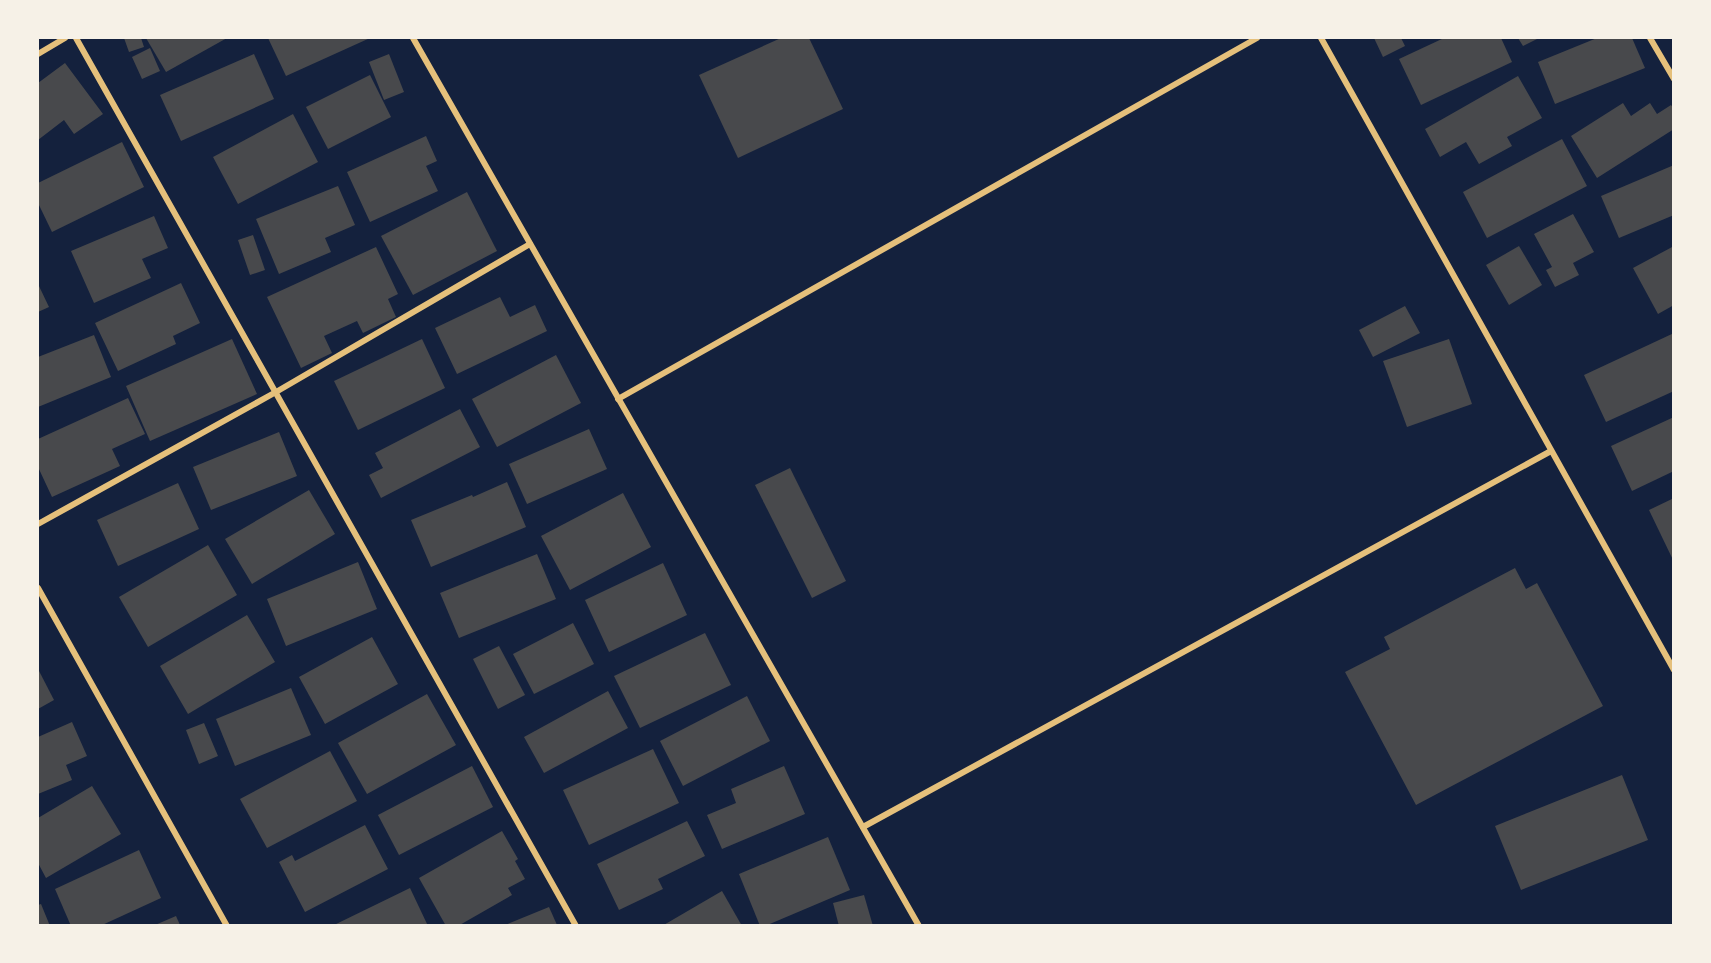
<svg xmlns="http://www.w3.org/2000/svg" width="1711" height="963" viewBox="0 0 1711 963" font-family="Roboto,sans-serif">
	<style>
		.building { fill: #48494c }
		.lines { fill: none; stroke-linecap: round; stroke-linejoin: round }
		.minor { stroke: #e5c07b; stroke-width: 6 }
	</style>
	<rect width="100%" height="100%" fill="#14213d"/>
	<g class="building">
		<polygon points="124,38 141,38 144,47 129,52"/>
		<polygon points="146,38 227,38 166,72"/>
		<polygon points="268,38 370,38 286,76"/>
		<polygon points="781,38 809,38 843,109 738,158 699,75"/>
		<polygon points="1374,38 1401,38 1405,46 1383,57"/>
		<polygon points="1444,38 1501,38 1512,62 1421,105 1399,59"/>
		<polygon points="1518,38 1539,38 1523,46"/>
		<polygon points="1597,38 1632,38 1645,68 1555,104 1538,62"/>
		<polygon points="150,48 160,71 142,79 132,57"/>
		<polygon points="254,54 274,99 181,141 160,95"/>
		<polygon points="389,54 404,92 384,100 369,62"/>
		<polygon points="65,63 103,114 74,134 64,120 38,140 38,83"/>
		<polygon points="370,75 391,117 328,149 306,107"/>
		<polygon points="1518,76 1542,118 1507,137 1512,146 1479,164 1466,142 1440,157 1425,129"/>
		<polygon points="1623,103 1631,116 1650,103 1657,114 1671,105 1674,109 1674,129 1597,178 1571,136"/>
		<polygon points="293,114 318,162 238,204 213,157"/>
		<polygon points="426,136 437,161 426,166 438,191 370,222 347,172"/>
		<polygon points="1562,139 1587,186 1487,238 1463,192"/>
		<polygon points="122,142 144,187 52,232 38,203 38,183"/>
		<polygon points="1674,165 1674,215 1619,238 1601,196"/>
		<polygon points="338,186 355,225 325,238 331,252 279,274 256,219"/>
		<polygon points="467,192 497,251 413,295 381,236"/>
		<polygon points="1573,214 1594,252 1573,263 1579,275 1555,287 1546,270 1552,267 1534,234"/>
		<polygon points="154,216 168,248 142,259 151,278 94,303 71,251"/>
		<polygon points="253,235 265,270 250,275 238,240"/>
		<polygon points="1519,246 1542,285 1509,305 1486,265"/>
		<polygon points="1674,246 1674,305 1658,314 1633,268"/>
		<polygon points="376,247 398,294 388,299 396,317 363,333 357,321 324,336 332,353 301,368 267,297"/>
		<polygon points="181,283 200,323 173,336 176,344 118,371 95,323"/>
		<polygon points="38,284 49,307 38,312"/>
		<polygon points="500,297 510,317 535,305 547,331 457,374 435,328"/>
		<polygon points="1405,306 1420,333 1373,357 1359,330"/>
		<polygon points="1674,333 1674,391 1606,422 1584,375"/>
		<polygon points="94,335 111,377 38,407 38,357"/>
		<polygon points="232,339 257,394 150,441 126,386"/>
		<polygon points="422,339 445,388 358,430 334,381"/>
		<polygon points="1449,339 1472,404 1407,427 1383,361"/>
		<polygon points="556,355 581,403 497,447 472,399"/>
		<polygon points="128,398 145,434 112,449 120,466 52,497 38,467 38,439"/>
		<polygon points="460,409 480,447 381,498 369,475 383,468 375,453"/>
		<polygon points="1674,417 1674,471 1632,491 1611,446"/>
		<polygon points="589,429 607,469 527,504 509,464"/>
		<polygon points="279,432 297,476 211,510 193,467"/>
		<polygon points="790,468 846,581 812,598 755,485"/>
		<polygon points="507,482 526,527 431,567 411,520 472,495 473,497"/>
		<polygon points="178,483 199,529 118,566 97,520"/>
		<polygon points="309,490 335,534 252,584 225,539"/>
		<polygon points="623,493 651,547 570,590 541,536"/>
		<polygon points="1674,498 1674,562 1649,510"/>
		<polygon points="208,545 237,595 148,647 119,597"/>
		<polygon points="537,554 556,599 459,638 440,593"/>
		<polygon points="358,562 377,609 286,646 267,599"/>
		<polygon points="663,563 687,615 609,652 585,600"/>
		<polygon points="1515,568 1526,589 1537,583 1603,706 1416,805 1345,672 1390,649 1384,637"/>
		<polygon points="247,615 275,662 188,714 160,666"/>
		<polygon points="573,623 594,664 534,694 513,654"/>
		<polygon points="705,633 731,685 640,728 614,676"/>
		<polygon points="372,637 398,684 325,724 299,677"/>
		<polygon points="499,646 525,695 498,709 473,659"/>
		<polygon points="38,669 54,700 38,709"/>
		<polygon points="291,688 311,735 235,766 216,719"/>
		<polygon points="608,691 628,728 544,773 524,737"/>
		<polygon points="427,694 456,745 367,794 338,743"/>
		<polygon points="747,696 770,741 683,786 660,741"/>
		<polygon points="72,722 87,756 66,765 72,780 38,794 38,737"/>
		<polygon points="204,723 218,756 199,764 186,730"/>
		<polygon points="653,749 679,803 589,845 563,790"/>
		<polygon points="330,751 357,801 267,848 240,799"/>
		<polygon points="472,766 493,807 399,855 378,815"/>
		<polygon points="784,766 805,814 722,849 707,815 736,803 731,789"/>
		<polygon points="1622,775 1648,840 1521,890 1495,826"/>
		<polygon points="92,786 121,834 46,878 38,863 38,818"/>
		<polygon points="687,821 705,856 658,879 663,889 619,910 597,864"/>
		<polygon points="365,825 388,869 305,912 279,862 292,855 295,861"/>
		<polygon points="502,831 518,859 515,861 525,879 508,888 512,895 458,926 446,926 419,878"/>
		<polygon points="828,837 850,890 765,926 760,926 739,874"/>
		<polygon points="139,850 161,898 100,926 71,926 55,889"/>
		<polygon points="410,888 428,926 332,926"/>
		<polygon points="722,891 742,926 662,926"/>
		<polygon points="864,895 873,926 839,926 833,903"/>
		<polygon points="41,904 50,926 38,926 38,905"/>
		<polygon points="549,907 557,925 505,925"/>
		<polygon points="176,916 180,925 155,925"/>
	</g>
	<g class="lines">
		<g class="minor">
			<polyline points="76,38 576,926"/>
			<polyline points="413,38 919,926"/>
			<polyline points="1321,38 1674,670"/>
			<polyline points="1650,38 1674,79"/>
			<polyline points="38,54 65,38"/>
			<polyline points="618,399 1257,38"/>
			<polyline points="38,524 276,392 530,244"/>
			<polyline points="38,588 227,926"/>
			<polyline points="863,827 1551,451"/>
		</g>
	</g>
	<rect width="1711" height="963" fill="none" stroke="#f6f1e7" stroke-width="78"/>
</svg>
